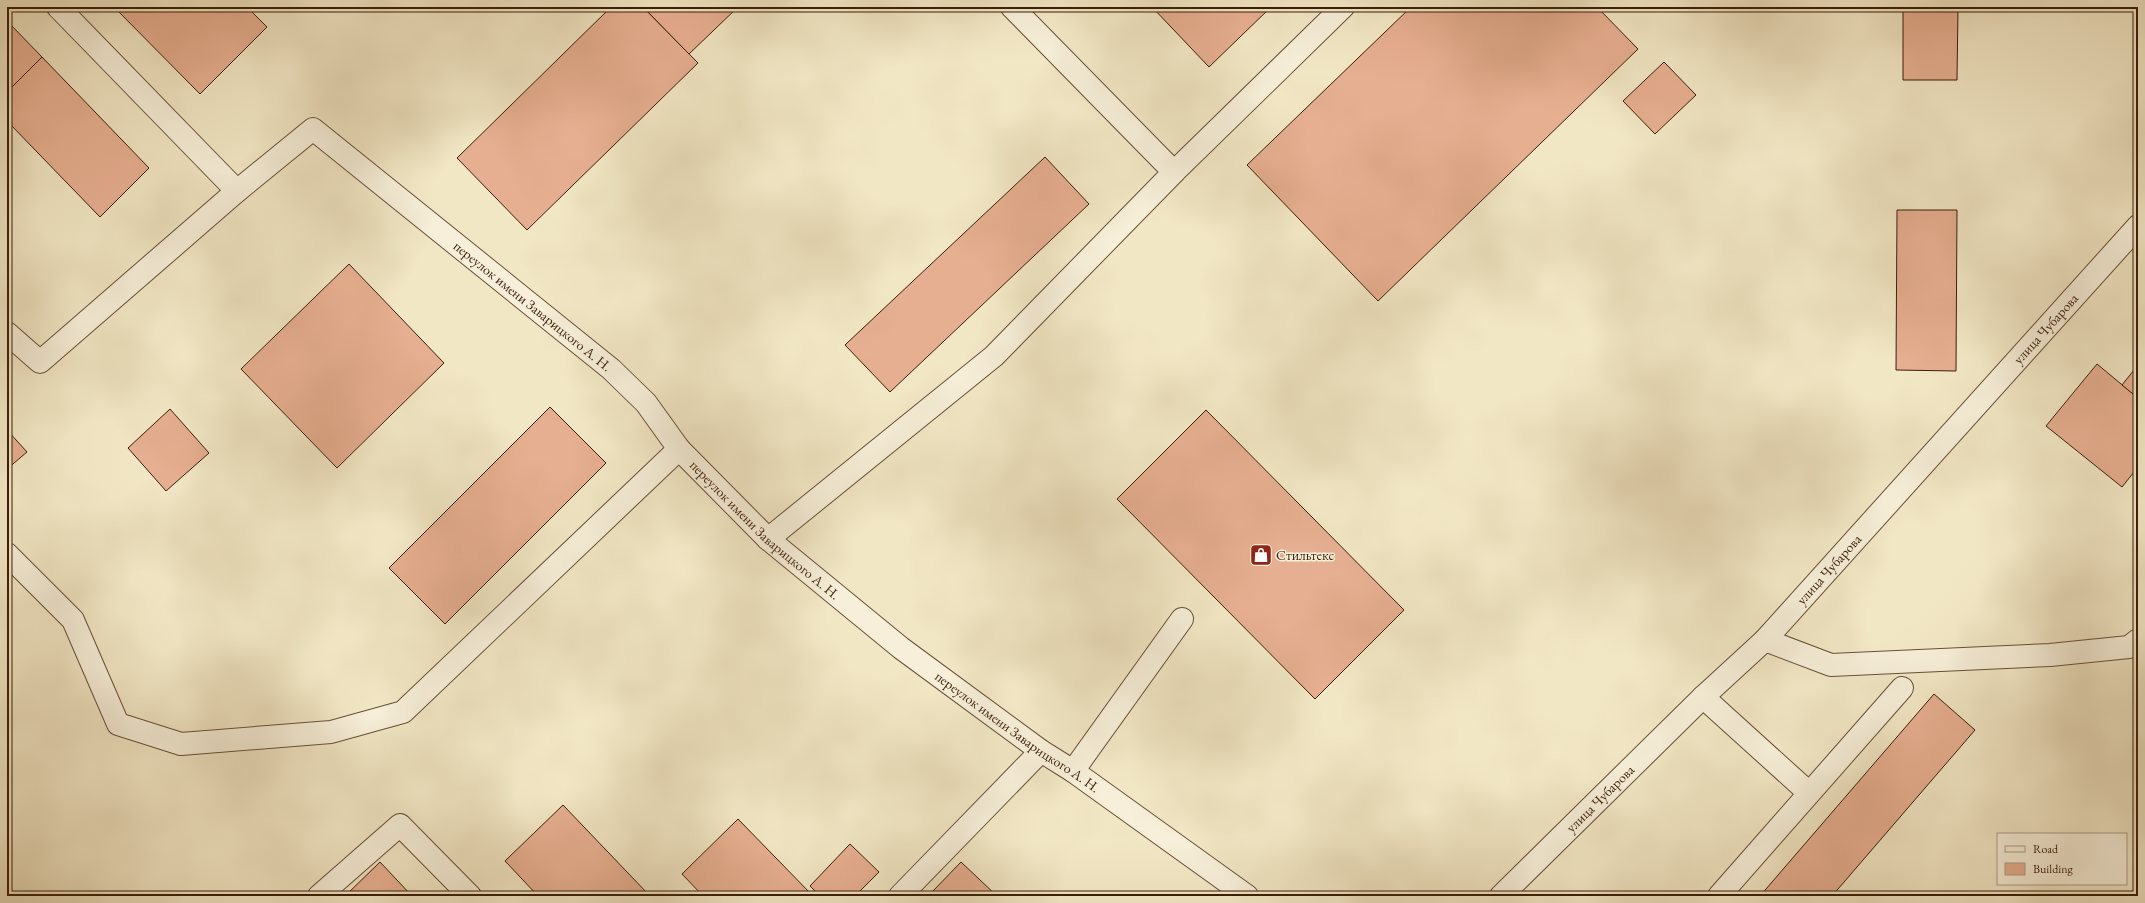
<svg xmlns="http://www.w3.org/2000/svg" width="2145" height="903" viewBox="0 0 2145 903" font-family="'EB Garamond',serif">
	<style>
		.building { fill: #e7af91; stroke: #3a1e08 }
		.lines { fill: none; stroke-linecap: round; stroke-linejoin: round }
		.minor-casing { stroke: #685037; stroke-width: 24 }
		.minor { stroke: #f7efd9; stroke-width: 22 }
		.labels { text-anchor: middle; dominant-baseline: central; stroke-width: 3; stroke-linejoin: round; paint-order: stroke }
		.street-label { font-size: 14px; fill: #3a1e08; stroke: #f7efd9 }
		.poi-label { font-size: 14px; fill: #3a1e08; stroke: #f7efd9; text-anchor: start }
	</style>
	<rect width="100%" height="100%" fill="#f2e7c5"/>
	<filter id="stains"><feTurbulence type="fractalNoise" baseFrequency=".005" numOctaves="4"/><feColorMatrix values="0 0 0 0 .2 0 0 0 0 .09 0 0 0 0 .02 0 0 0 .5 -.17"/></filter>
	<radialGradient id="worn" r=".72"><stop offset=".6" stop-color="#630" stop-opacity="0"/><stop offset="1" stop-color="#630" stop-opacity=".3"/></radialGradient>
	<g class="building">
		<polygon points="114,7 247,7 267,27 200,94"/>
		<polygon points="611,7 643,7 698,63 527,230 457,158"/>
		<polygon points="643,7 738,7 689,54"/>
		<polygon points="1152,7 1271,7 1209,67"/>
		<polygon points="1411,7 1597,7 1638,49 1378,301 1247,165"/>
		<polygon points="1903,7 1958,7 1957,80 1903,80"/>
		<polygon points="7,21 42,57 7,92"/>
		<polygon points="42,57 149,168 100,217 7,121 7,92"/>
		<polygon points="1664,62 1696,95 1655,134 1623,101"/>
		<polygon points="7,121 12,127 7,132"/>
		<polygon points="1045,157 1089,204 890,392 845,345"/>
		<polygon points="1897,210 1957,210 1956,371 1896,370"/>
		<polygon points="349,264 444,363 337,468 241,369"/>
		<polygon points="2097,364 2138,398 2138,467 2122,487 2046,426"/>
		<polygon points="2138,365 2138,398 2122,385"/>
		<polygon points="550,407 606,463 445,624 389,568"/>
		<polygon points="170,409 209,453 166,491 128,448"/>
		<polygon points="1206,410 1404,610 1315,699 1117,499"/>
		<polygon points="7,430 27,452 7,469"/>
		<polygon points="1934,694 1975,730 1832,896 1760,896"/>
		<polygon points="563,805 650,896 538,896 505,861"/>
		<polygon points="738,819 813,896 703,896 682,874"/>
		<polygon points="850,844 879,872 855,896 820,896 810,886"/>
		<polygon points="380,862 412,896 345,896"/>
		<polygon points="961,862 997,896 936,896 932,892"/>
	</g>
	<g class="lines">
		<g class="minor-casing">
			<g id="minor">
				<polyline points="58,7 237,191"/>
				<polyline points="1174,172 1343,7"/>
				<path id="s1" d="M7 333 40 362 237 191 313 129 611 369 646 403 679 449 768 539 901 648 1041 751 1073 771 1247 896"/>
				<polyline points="768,539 994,356 1174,172 1012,7"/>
				<polyline points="7,554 73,620 118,724 181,744 331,732 403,712 679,449"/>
				<polyline points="1765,640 1831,665 2050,655 2129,647 2138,640"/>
				<polyline points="1703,697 1809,793"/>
				<polyline points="1073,771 1182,619"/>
				<polyline points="319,896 400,825 470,896"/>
				<polyline points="900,896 1041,751"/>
				<path id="s2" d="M1501 896 1703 697 1765 640 2138 226"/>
				<polyline points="1719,896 1902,688"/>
			</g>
		</g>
		<use href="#minor" class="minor"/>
	</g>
	<defs>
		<g id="shop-square" transform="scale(1.15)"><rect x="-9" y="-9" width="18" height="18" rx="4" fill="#8f2418" stroke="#f7efd9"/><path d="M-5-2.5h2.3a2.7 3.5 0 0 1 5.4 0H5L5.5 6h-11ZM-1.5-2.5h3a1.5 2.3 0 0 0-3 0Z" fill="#fff"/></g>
	</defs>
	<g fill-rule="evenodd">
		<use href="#shop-square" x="1261" y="555"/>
	</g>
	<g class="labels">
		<g class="street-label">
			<text stroke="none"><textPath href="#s1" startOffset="685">переулок имени Заварицкого А. Н.</textPath></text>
			<text stroke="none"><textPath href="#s2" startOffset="787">улица Чубарова</textPath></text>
			<text stroke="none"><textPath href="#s1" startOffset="1009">переулок имени Заварицкого А. Н.</textPath></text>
			<text stroke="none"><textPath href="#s2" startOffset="463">улица Чубарова</textPath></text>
			<text stroke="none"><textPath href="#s1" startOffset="1333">переулок имени Заварицкого А. Н.</textPath></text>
			<text stroke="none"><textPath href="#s2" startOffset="139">улица Чубарова</textPath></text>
		</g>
		<g class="poi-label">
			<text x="1276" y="555">Стильтекс</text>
		</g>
	</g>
	<rect width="2145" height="903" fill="none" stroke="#f2e7c5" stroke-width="24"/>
	<rect x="8" y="8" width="2129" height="887" fill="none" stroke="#3a1e08" stroke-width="2"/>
	<rect x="12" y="12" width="2121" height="879" fill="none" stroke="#3a1e08"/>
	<rect x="1997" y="833" width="130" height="52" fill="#f7efd9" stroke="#ab9b85"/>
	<rect x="2005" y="846" width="20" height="6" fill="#f7efd9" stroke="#ab9b85"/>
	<text x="2033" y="853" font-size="12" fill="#3a1e08">Road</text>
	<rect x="2005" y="863" width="20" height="12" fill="#e7af91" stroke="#ab9b85"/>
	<text x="2033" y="873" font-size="12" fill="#3a1e08">Building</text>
	<rect width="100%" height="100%" filter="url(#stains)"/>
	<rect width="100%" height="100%" fill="url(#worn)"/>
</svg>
